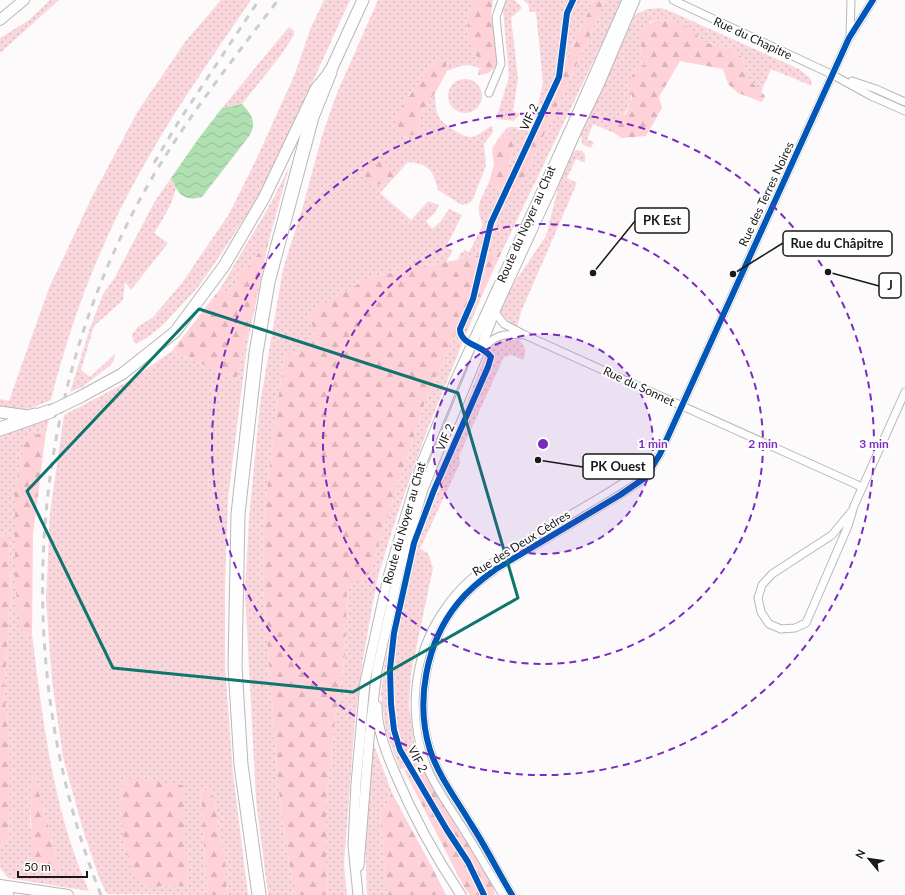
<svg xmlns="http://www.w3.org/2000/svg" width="905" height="895" viewBox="0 0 905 895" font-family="Lato,sans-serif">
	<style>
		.grass { fill: url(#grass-dots); fill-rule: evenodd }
		.forest { fill: url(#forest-firs) }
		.water { fill: url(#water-waves) }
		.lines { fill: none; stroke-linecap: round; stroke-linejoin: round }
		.minor-casing { stroke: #b9b7b8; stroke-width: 9 }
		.tertiary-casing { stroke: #b9b7b8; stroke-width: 11 }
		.secondary-casing { stroke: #b9b7b8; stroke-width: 12 }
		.primary-casing { stroke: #b9b7b8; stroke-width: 13 }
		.motorway-casing { stroke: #b9b7b8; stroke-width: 15 }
		.minor { stroke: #fffefe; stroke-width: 7 }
		.tertiary { stroke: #fffefe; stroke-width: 9 }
		.secondary { stroke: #fffefe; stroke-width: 10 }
		.primary { stroke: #fffefe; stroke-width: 11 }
		.motorway { stroke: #fffefe; stroke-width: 13 }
		.rail { stroke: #cdcdcd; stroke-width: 3; stroke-dasharray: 7 7; stroke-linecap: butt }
		.primary-bridge-casing { stroke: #b9b7b8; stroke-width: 13; stroke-linecap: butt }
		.primary-bridge { stroke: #fffefe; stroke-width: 11 }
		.cycleway-casing { stroke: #fff; stroke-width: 8 }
		.cycleway { stroke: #0057b8; stroke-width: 6 }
		.marked { fill: none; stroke: #0f766e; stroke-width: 3; stroke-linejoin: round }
		.ring { fill: none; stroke: #7b2cbf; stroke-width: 2; stroke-dasharray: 7 5 }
		.labels { text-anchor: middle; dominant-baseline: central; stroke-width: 4; stroke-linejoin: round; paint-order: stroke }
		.street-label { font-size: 12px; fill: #1a1919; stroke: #fff }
		.centre { fill: #7b2cbf; stroke: #fff; stroke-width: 2 }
		.ring-label { font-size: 12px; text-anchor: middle; font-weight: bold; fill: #7b2cbf; stroke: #fff; stroke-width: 4; stroke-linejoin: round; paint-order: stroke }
		.leader { fill: none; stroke: #1a1919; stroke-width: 1.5 }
		.callout-dot { fill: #1a1919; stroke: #fff; stroke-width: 1.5 }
		.callout { fill: #fff; stroke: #1a1919; stroke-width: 1.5 }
		.callout-label { font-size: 13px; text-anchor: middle; font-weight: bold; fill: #1a1919 }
	</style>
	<defs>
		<pattern id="grass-dots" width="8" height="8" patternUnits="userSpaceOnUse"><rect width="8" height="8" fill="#fad7dc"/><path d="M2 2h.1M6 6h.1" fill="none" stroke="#d6b8bc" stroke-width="1.8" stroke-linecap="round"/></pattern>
		<pattern id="forest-firs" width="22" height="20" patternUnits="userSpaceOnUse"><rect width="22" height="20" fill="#fed2d8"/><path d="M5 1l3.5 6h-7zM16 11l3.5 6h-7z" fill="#d9b4b9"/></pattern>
		<pattern id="water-waves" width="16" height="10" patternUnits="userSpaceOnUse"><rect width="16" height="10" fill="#b0dfb2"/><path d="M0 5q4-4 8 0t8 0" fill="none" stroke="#97bf98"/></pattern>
	</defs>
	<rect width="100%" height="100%" fill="#fcfafb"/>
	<g class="grass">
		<polygon points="50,0 59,0 0,53 0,38 29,20"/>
		<path d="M221 0H251C214 54 176 108 144 165 102 238 71 319 51 400 30 409 23 412 0 408V399L9 401 49 288 93 195 138 111 185 42Z"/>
		<polygon points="324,0 350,0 287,138 259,196 215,263 198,287 164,324 148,337 136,344 133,340 132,335 138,327 153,317 182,283 229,214 255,162 295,74 310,30"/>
		<path d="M378 0H475L468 17 467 37 483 69 469 65 460 66 447 71 446 62 440 58 431 67 408 96 419 116 435 92C435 101 435 112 441 120 446 126 463 137 471 137 478 136 485 130 491 126L493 127V132L484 144 486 166 472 201 467 204 462 205 438 190C433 170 429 164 408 162L380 193 411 220 428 201 439 205 435 213 426 221 432 229 441 221 449 209 462 215 446 247 453 251 446 262 370 277 308 314 315 332 296 354 285 355 275 420 263 527 262 574 279 793 294 895H268L256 800 245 592 249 518 260 404 283 269 303 206 322 136 337 93Z"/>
		<polygon points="507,0 514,0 521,6 521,9 511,18 518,78 513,111 520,114 514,121 496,119 509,77 503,10"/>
		<polygon points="523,0 594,0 510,178 508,167 514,144 498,139 508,127 521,127 528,116 535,118 543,83 536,12 530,12 528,4"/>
		<path d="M605 0H622V2L502 251 458 260 460 254 465 250 469 252 483 225C474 206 481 200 489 182L511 195 522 182 587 42Z"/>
		<path d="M661 8 672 12 799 69 810 78 812 86 771 69 761 92 747 77 742 57 728 49 701 41 695 32 669 21 658 20 650 22 640 46 644 65 633 74C632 103 631 108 611 130L617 134 593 124 587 139 594 142 591 148 582 144 581 135 635 15 647 9Z"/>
		<polygon points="289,27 294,31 294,35 281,55 242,104 222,108"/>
		<circle cx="465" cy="96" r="17"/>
		<polygon points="577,150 582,151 585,154 585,163 576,159 567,178 577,183 521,312 517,327 502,316 498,312 508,292 546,236 560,180 571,153"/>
		<polygon points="289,167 269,240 247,346 228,499 225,587 225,667 233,773 248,895 227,895 225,856 218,829 217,811 211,789 201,791 207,895 107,894 100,880 83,830 63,757 52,681 46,600 50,513 64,415 131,380 172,351 236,379 268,241 228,292 220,289 271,203"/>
		<path d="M171 178 176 188C172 205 163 219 154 233L168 243 131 290 125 282 123 300 94 326 81 370 90 377 115 354 114 360 111 365 82 387 70 392 90 328 103 294 114 279 155 201Z"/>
		<polygon points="469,302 479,302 426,433 395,521 377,580 363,659 355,719 344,864 347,895 328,895 326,868 326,800 336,713 345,655 347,589 369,574 424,405"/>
		<path d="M502 340H519C526 347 527 351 523 360L512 355 504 357 459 456 460 463 420 549 428 553 433 568 411 673 409 705 414 742 421 766 400 769 386 731 381 695 384 666 412 544 429 490 454 435 489 346Z"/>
		<path d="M49 419 46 432 33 435 15 492V582L27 636 32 634C43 721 53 811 89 891L8 878 0 868V845L9 839 10 813V750L4 692 11 596 9 533 0 536V435ZM34 776 59 866 57 868 39 863 32 838 30 824 31 783Z"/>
		<polygon points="373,742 392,793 380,816 387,895 367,895 365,840"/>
	</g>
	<g class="forest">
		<path d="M475 0H493L491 14 498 61C494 71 488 75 478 75L479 69H483L467 37 468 17Z"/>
		<polygon points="594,0 605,0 587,42 522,182 511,195 489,182 494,164 492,149 498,139 509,134 514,144 508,167 511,177"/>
		<path d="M658 20 669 21 688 27 695 32 701 41 728 49 742 57 747 77 765 96 762 102 738 93 728 84 723 69 680 61 659 97 662 108 646 136 621 138 611 130 615 120 626 114 632 97 629 82 633 74 644 65C640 47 634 27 658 20Z"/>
		<path d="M440 58 446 62 447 71 437 90 419 116 420 135H399L395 118C408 97 422 75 440 58Z"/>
		<polygon points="383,160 397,174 381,184 368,185 362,165"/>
		<polygon points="269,240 236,379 172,351 220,289 228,292"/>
		<polygon points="502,251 479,302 469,302 424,405 369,574 347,589 345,655 336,713 326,800 326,868 328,895 294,895 279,793 262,574 263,527 275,420 285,355 296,354 315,332 308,314 322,305 370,277"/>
		<polygon points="46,432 33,534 32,634 27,636 20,628 15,582 15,492 24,442 33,435"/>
		<polygon points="9,533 11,596 4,692 10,750 10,813 9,839 0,845 0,536"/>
		<polygon points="421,766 492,882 495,895 470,895 465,889 404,770"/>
		<path d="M34 775 59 866 57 868C47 865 37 865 32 855L30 796 31 783Z"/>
		<polygon points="124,778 183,785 188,886 149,886 135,879 124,844 120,792"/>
		<polygon points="211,789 217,811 218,829 225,856 227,895 207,895 201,791"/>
		<polygon points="392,793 434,871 446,895 387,895 380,816"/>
	</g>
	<path class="water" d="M242 104C251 114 257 121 250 135L202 197C182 202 179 194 171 178L199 138 222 108Z"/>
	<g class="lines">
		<g class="minor-casing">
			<g id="minor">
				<polyline points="673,0 833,75 871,96 905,111"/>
				<polyline points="850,36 851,0"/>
				<polyline points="852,81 876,89 905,102"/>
				<polyline points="489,93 501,64 496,17 502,0"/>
				<polyline points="493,310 504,324 525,335 862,487"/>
				<path d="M481 351C494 336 501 333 521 335"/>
				<polyline points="851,512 832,535 772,574 762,585 758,598 761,612 769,624 781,629 795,628 806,623 848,526 854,506 905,392"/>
				<path d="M503 895C490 874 478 852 464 830 453 812 439 793 430 774 406 721 411 654 446 607 460 586 480 570 501 557 533 536 565 518 597 499 617 487 637 475 654 460"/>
				<path d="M512 895C498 872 486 847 471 824 457 800 439 777 430 750 415 702 426 642 458 603 469 589 482 579 496 569L620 495 646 477 660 454 849 38 873 0"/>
			</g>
		</g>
		<g class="tertiary-casing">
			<g id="tertiary">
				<path d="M377 706C377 729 386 752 395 773 413 816 435 856 461 895"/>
				<polyline points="359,866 369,739 377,670 399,570 423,489 479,353 494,313 553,185 577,130 599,85 635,0"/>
				<polyline points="358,895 353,845 356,784 365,682 388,577 407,511 422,462 455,381 571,127 627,0"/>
			</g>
		</g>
		<g class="secondary-casing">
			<g id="secondary">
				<polyline points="0,20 24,0"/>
				<polyline points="0,885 68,895"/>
			</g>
		</g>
		<g class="primary-casing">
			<g id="primary">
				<polyline points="80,397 122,374 175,332 224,266 264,198 316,89 330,72 363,0"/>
				<polyline points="0,412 28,416 35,414"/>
			</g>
		</g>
		<g class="motorway-casing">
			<g id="motorway">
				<polyline points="0,429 51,411"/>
				<polyline points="0,887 7,895"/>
				<polyline points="259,895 241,765 235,666 238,514 256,353 268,282 312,117 330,72"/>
			</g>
		</g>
		<use href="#minor" class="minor"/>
		<use href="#tertiary" class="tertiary"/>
		<use href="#secondary" class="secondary"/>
		<use href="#primary" class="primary"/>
		<use href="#motorway" class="motorway"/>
		<g class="rail">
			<polyline points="154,163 179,121 259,0"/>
			<path d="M101 895C12 672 25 414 138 203 177 130 228 66 278 0"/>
		</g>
		<g class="primary-bridge-casing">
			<polyline id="primary-bridge" points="51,411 80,397"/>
		</g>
		<use href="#primary-bridge" class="primary-bridge"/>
		<g class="cycleway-casing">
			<g id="cycleway">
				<path d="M484 895 468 862 447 830 400 750 394 730 391 704 390 669 394 633 414 543 434 490 488 367 491 357C483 345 460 345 460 329L473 299 491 223 559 77 567 13 573 0"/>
				<path d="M512 895C498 872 486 847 471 824 457 800 439 777 430 750 415 702 426 642 458 603 469 589 482 579 496 569L620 495 646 477 660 454 849 38 873 0"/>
			</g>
		</g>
		<use href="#cycleway" class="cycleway"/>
	</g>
	<path class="marked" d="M199 309 458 393 518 598 353 692 113 668 27 491Z"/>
	<circle cx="543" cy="444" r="110" fill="#7b2cbf" fill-opacity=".12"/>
	<g class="ring">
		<circle cx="543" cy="444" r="110"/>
		<circle cx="543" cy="444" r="220"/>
		<circle cx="543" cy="444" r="331"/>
	</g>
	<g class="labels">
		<g class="street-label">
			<text transform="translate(753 38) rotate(25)">Rue du Chapitre</text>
			<text transform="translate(529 117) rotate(-65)">VIF 2</text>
			<text transform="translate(766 194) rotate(-65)">Rue des Terres Noires</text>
			<text transform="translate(526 224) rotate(-66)">Route du Noyer au Chat</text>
			<text transform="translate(639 386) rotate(25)">Rue du Sonnet</text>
			<text transform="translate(445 437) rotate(-66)">VIF 2</text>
			<text transform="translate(404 523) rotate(-74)">Route du Noyer au Chat</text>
			<text transform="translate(521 543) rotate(-32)">Rue des Deux Cèdres</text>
			<text transform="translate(418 759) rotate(62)">VIF 2</text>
		</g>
	</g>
	<circle cx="543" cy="444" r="6" class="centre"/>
	<g class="ring-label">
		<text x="653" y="448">1 min</text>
		<text x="763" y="448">2 min</text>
		<text x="874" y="448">3 min</text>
	</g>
	<path class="leader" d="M593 273L635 221M733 274L783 243M828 272L879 286M538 460L583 467"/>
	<g class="callout-dot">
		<circle cx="593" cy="273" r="4"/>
		<circle cx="733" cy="274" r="4"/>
		<circle cx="828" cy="272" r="4"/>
		<circle cx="538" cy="460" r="4"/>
	</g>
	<g class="callout">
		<rect x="635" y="208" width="54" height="25" rx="4"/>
		<rect x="783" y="231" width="109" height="25" rx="4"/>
		<rect x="879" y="273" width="22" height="25" rx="4"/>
		<rect x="583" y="454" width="71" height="25" rx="4"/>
	</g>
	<g class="callout-label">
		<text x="662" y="225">PK Est</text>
		<text x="837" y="248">Rue du Châpitre</text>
		<text x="890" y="290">J</text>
		<text x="618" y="471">PK Ouest</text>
	</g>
	<g transform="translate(869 859) rotate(299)" stroke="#ffffff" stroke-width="3" paint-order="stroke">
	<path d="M0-3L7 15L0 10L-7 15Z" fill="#1a1919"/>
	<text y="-6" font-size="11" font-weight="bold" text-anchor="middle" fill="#1a1919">N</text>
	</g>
	<path d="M18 871v6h69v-6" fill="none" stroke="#1a1919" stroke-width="2"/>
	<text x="24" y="871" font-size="12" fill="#1a1919" stroke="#ffffff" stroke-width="3" paint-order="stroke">50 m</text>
</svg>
